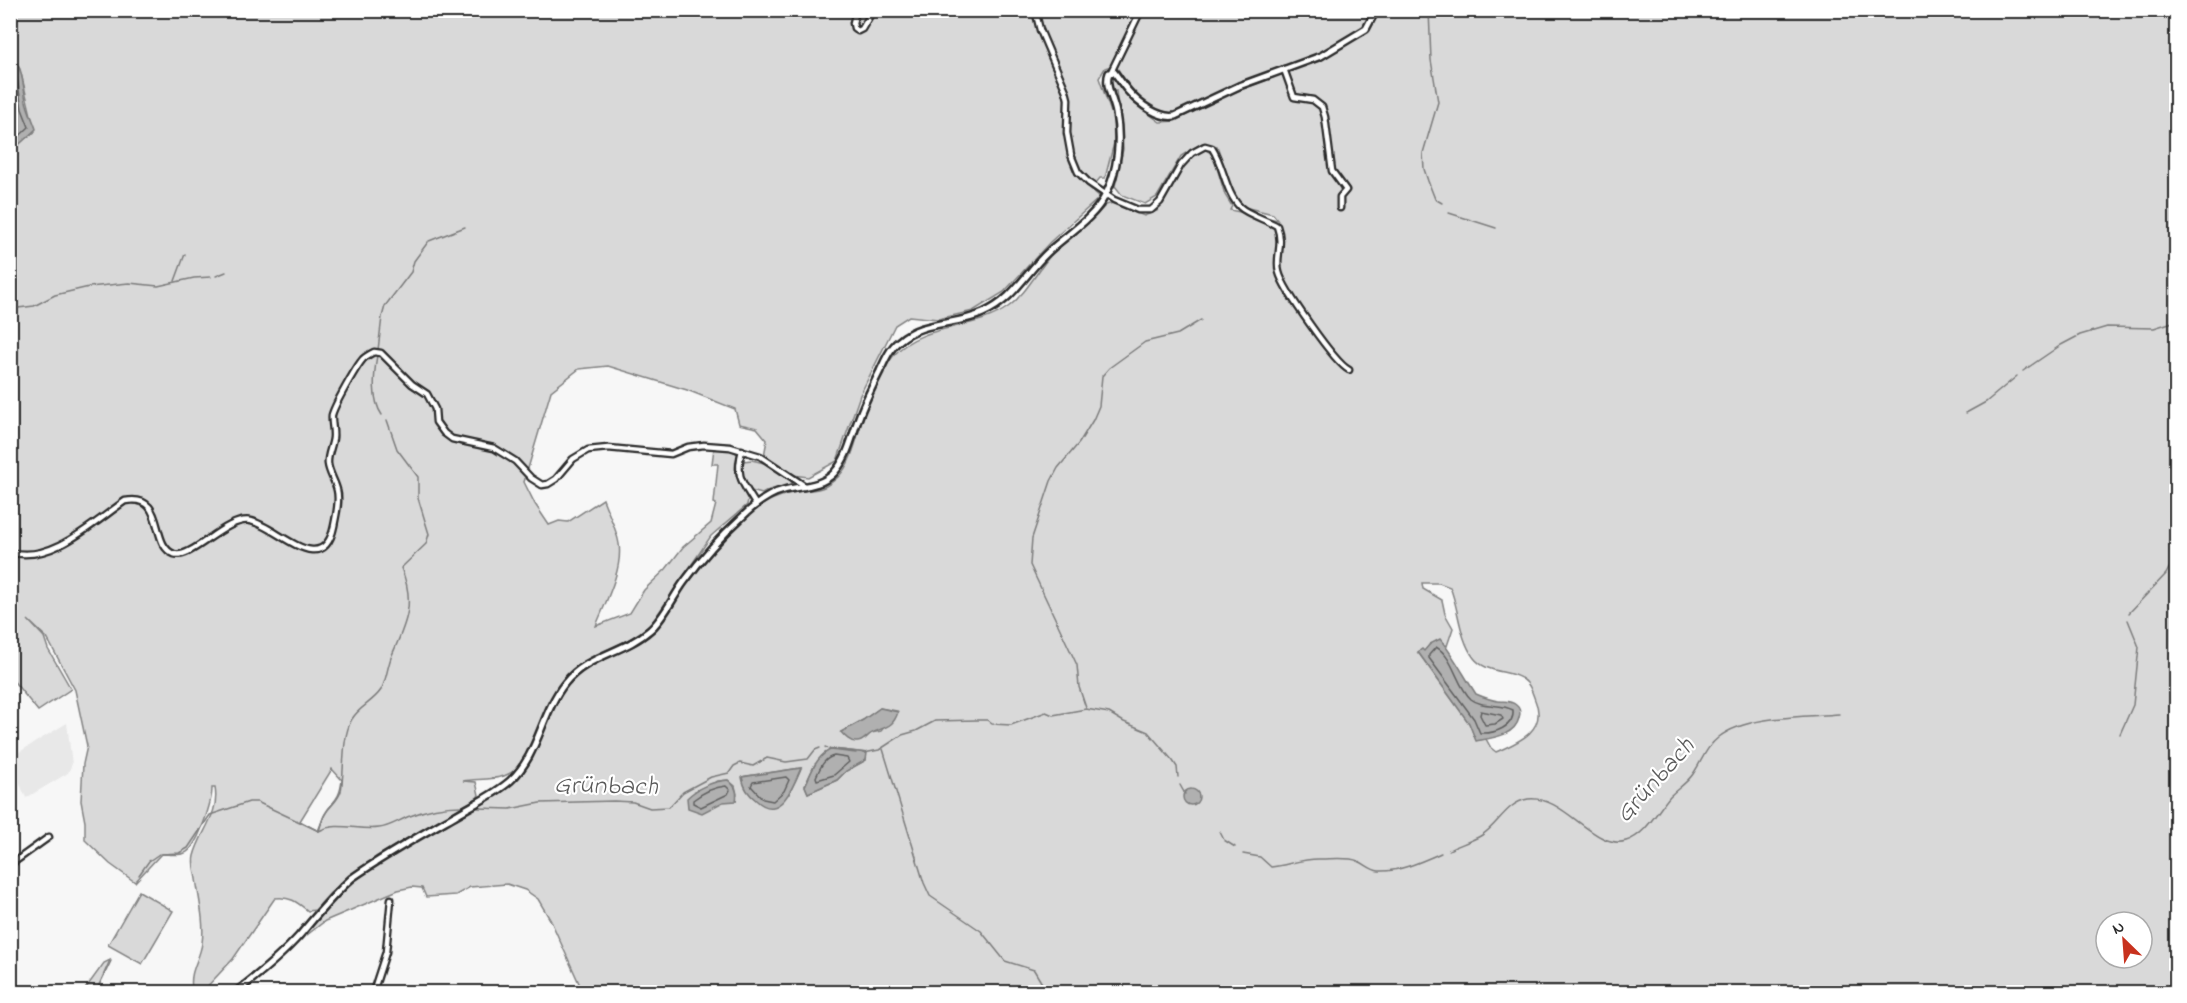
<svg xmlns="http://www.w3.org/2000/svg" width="2187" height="1003" viewBox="0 0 2187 1003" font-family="'Indie Flower',sans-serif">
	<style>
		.built { fill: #e8e8e8 }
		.green { fill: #d9d9d9; stroke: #828282; stroke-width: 1.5; fill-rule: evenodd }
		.water { fill: #b0b0b0; stroke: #7b7b7b; stroke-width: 1.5 }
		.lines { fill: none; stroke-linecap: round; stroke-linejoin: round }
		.shore { stroke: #606060; stroke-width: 1.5 }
		.stream { stroke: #7b7b7b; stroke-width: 1.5 }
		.minor-casing { stroke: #2b2b2b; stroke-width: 9 }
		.major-casing { stroke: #2b2b2b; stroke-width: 10 }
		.minor { stroke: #fff; stroke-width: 4.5 }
		.major { stroke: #fff; stroke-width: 5 }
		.labels { text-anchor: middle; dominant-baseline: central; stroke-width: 4.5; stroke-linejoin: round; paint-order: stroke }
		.water-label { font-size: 26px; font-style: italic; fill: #5a5a5a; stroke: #fff }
	</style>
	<rect width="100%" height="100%" fill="#f7f7f7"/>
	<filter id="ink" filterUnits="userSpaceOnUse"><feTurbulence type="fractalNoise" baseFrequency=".0167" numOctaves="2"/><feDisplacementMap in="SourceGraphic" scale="12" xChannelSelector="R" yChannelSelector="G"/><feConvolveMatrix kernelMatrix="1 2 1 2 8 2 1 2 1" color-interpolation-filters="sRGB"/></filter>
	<g filter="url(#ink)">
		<polygon class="built" points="67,723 72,764 68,773 26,798 11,764 11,757"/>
		<g class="green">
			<path d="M11 11H2176V992H583L551 921 538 899 525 890 507 884 470 887 456 895 426 897 422 888 412 887 398 890 325 921 307 935C311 925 320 916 327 908 363 866 415 842 462 815 481 804 502 792 518 776 544 750 544 710 568 683 592 656 633 655 655 630 667 616 675 598 686 583 703 560 721 538 742 520 756 507 773 497 792 493 813 487 819 495 838 477 854 462 858 429 866 409 871 396 886 364 895 354 924 322 974 332 1008 307 1026 294 1037 271 1051 255 1067 236 1089 223 1106 205L1113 203 1144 216 1157 211 1185 164 1195 153 1204 149 1213 154 1225 195 1232 206 1230 210 1278 220 1273 214 1240 206 1233 191 1217 146 1202 143 1181 156 1157 197 1145 204 1122 195 1115 186 1123 149 1116 91 1113 92 1110 79 1115 77 1122 89 1134 103 1160 122 1175 121 1224 96 1275 77V70L1217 93 1174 113C1147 115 1128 85 1115 65L1105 68 1099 78 1113 118 1114 143 1105 178H1100L1096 183 1085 176 1080 180 1099 196 1098 199 1050 242 1004 292 973 311 938 319 909 316 895 325 860 395 837 461 808 477 793 475 764 456 767 440 757 428 739 424 735 409 687 390 608 366 579 369 551 391 524 482 535 504 549 525 559 521 568 522 603 499C608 513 617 530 619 544 623 570 605 603 596 626L630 613 644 590 666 569 683 547 711 523 716 504 714 503 718 464H712L714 448 734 450V452L738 454C730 473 740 483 748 500L747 505 711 536 649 627C625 646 592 650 570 673 563 679 557 687 553 695 539 720 535 765 504 776 492 780 476 779 463 781L476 782 479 795 477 798 377 856 330 893 315 910 308 911C297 902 290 896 275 898L233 959 202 992H189L192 988C189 971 200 959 202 943 205 923 199 899 196 879 195 872 192 864 194 856 200 832 220 814 215 788H212C212 801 198 848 185 853 179 856 168 854 161 854L135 882 110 864 85 840V822L81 801 83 764 87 746 75 690 47 638 28 620 44 637 48 649 71 689 38 711 11 678 10 152 24 139 35 132 20 69 11 55ZM1422 583H1439L1450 587C1459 609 1459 638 1474 658 1487 675 1515 669 1527 683 1531 687 1533 695 1535 700 1548 730 1519 742 1496 752L1491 748 1486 739 1476 740 1469 723 1420 655 1418 653 1424 652 1430 644 1442 642 1447 646 1453 628 1445 614 1442 600 1423 589ZM880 708 897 711 881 731 871 733 865 739 841 732 863 720ZM841 750 866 753V760L846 771 837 780 808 793 805 786 815 764ZM801 768 789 794 746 776ZM332 769 342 780C339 804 332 799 324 816 322 821 320 826 318 831L300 821ZM728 780 735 786 737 794 718 804 695 791 718 781ZM2106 922H2142V958H2106Z"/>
			<polygon points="752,460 764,463 791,481 792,484 769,490 762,494 751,491 740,473 743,461"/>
			<polygon points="139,891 173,911 142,964 108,945"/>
			<polygon points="110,960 96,992 83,992 104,963"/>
		</g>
		<g class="water">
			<path d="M11 55C23 68 23 85 26 101 28 110 33 120 36 129L11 152Z"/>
			<path d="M1440 639C1454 656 1464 676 1476 694 1483 697 1491 700 1498 701 1505 702 1510 700 1516 705 1520 708 1521 712 1519 718 1515 736 1492 738 1476 741L1469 723 1418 652 1422 649 1424 651 1430 644Z"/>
			<path d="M880 708 898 712C892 731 881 726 869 735 865 738 862 742 857 742 851 743 844 736 841 732L863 720Z"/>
			<path d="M833 749 867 753 866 760 846 771 837 780 808 793 805 786C812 771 817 754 833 749Z"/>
			<path d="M801 768C794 785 780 822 757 801 748 794 744 788 742 777Z"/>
			<path d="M728 780C735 786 738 791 736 801L723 802 702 813 688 808 687 798C697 788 713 781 728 780Z"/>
			<circle cx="1191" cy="797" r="8"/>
		</g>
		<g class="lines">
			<g class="shore">
				<polyline points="10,64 17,78 22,109 29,127 10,145"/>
				<path d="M1436 647C1454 657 1456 685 1471 699 1482 708 1501 703 1513 710 1515 727 1494 734 1480 733L1474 719 1429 658V655Z"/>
				<polygon points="1481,711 1501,715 1503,719 1495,724 1485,725 1480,715"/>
				<path d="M834 756 847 758 849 762 834 775 817 780 816 777C820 768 824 758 834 756Z"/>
				<polygon points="786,777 789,780 784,791 773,801 763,799 751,786 753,782"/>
				<path d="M726 786 730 790 728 794 701 807 693 803V800C702 793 715 787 726 786Z"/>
			</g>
			<g class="stream">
				<polyline points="1429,10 1431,60 1438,102 1423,153 1424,169 1428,181 1435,199 1442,203"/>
				<polyline points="1449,213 1496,228"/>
				<polyline points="429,241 465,227"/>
				<polyline points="216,276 226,272"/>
				<polyline points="175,281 185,254"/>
				<polyline points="10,309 34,306 55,295 89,287 129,283 158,286 194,278 211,277"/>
				<polyline points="378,350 382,317 385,306 411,272 414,261 428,242"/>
				<path d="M377 355C374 374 371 399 382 415"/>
				<polyline points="2023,371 2061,345 2080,335 2107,327 2154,328 2176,321"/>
				<polyline points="1966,413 1986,402 2017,376"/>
				<polyline points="2129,613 2166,574 2176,555"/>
				<polyline points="1086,708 1079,687 1077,665 1030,565 1032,538 1051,481 1058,468 1079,443 1093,420 1099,406 1102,376 1109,368 1145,342 1178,334 1201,320"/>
				<polyline points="2120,734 2133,705 2139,647 2128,620"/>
				<polyline points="825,747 831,750 856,753"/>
				<polyline points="883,749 924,883 930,896 981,931 1005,961 1034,970 1047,992"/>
				<polyline points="864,753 879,750 902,735 916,731 935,721 977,720 987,720 992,724 1011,725 1046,712 1053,715 1086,709 1109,713 1124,722 1148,732 1173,761 1177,767 1178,777"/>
				<polyline points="1180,785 1185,794"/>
				<polyline points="478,808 510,809 540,803 614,801 633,802 650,808 669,807 683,792 711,777 729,773 734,766 740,763 753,766 767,758 786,762 808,759 815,750 820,748"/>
				<path d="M319 831C321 825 322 819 325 814 330 806 338 801 341 791 345 769 341 739 352 719 359 707 373 702 381 690 387 679 387 667 392 655 406 623 416 603 401 568L426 544 429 534 418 498V477L397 449 387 420"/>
				<polyline points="1220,832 1224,840 1235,847"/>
				<path d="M1449 850C1459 845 1472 841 1482 835 1498 825 1507 802 1528 799 1563 794 1595 851 1626 841 1646 835 1657 811 1670 796 1678 788 1687 783 1693 774 1702 761 1706 747 1719 737 1747 715 1804 717 1839 714"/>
				<path d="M162 854 179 853 188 848 210 815 249 802H257L319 831C337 821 359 831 379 828 390 827 399 820 410 816 425 810 444 806 461 806"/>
				<path d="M1243 854 1260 857 1271 867C1288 865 1304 858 1321 859 1332 859 1349 857 1358 861 1366 864 1370 870 1379 871 1399 872 1423 861 1441 853"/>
				<polyline points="139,875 149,861 159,854"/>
				<polyline points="96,992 111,961"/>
			</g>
			<g class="minor-casing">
				<g id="minor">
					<polyline points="856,10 853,23 854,28 858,31 862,29 873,10"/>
					<path d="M1035 10 1040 30 1066 91 1068 99 1067 133 1071 155 1078 172 1089 183 1114 200 1138 210H1151L1160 202 1181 165 1192 153 1205 146 1212 148C1224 166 1225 192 1240 207 1247 214 1267 220 1277 226 1284 245 1275 257 1279 272 1283 289 1335 363 1349 370"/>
					<polyline points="1284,69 1294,97 1313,100 1322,107 1325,117 1332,171 1346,190 1340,197 1340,208"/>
					<polyline points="1111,72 1141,10"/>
					<path d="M742 450C735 477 742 482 756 505"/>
					<path d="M10 552C51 564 93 523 125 501 167 493 149 545 174 554 192 560 226 516 251 521 278 527 323 580 334 526 336 515 340 501 337 490 335 481 329 473 328 464 327 455 332 447 333 438 334 430 331 422 332 415 334 406 356 367 363 359 366 356 370 354 374 352L381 353 412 384 427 394 435 409 436 422 444 433 452 439 494 448 515 461 531 478 542 485 548 484 556 479 573 459 588 450 608 448 671 454 688 447 704 445 730 447 760 456 802 484 804 487"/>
					<polyline points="10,865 49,837"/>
					<polyline points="373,992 386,952 391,899"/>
				</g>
			</g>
			<g class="major-casing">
				<path id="major" d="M236 992C258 975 280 957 299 936 316 916 332 896 352 878 385 855 419 836 454 816 472 805 494 795 510 781 539 755 541 713 565 683 587 655 624 653 650 630 664 618 673 597 684 582 701 559 719 538 740 519 752 507 767 494 784 490 801 486 821 487 834 473 848 457 851 439 858 420 864 403 872 387 880 371 885 360 890 348 899 341 922 320 956 326 983 313 1013 300 1025 274 1047 253 1067 234 1094 219 1106 194 1118 170 1121 139 1116 113 1114 100 1104 85 1109 73L1114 72C1119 78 1123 86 1129 92 1139 104 1160 119 1175 116L1239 86 1321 56 1366 29 1376 10"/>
			</g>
			<use href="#minor" class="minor"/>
			<use href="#major" class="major"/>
		</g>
	</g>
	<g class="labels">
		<g class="water-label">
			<text transform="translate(1656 781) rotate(-48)">Grünbach</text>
			<text transform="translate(606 787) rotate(1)">Grünbach</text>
		</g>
	</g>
	<rect width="2187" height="1003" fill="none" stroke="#fff" stroke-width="36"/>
	<rect x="18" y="18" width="2151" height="967" fill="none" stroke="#2b2b2b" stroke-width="2" filter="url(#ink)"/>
	<g transform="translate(2124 940) rotate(335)"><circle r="28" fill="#ffffff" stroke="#aaaaaa" stroke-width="1.5"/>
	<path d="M0-4.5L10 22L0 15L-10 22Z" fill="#c8321e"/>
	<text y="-9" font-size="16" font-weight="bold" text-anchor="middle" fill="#2b2b2b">N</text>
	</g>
</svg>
